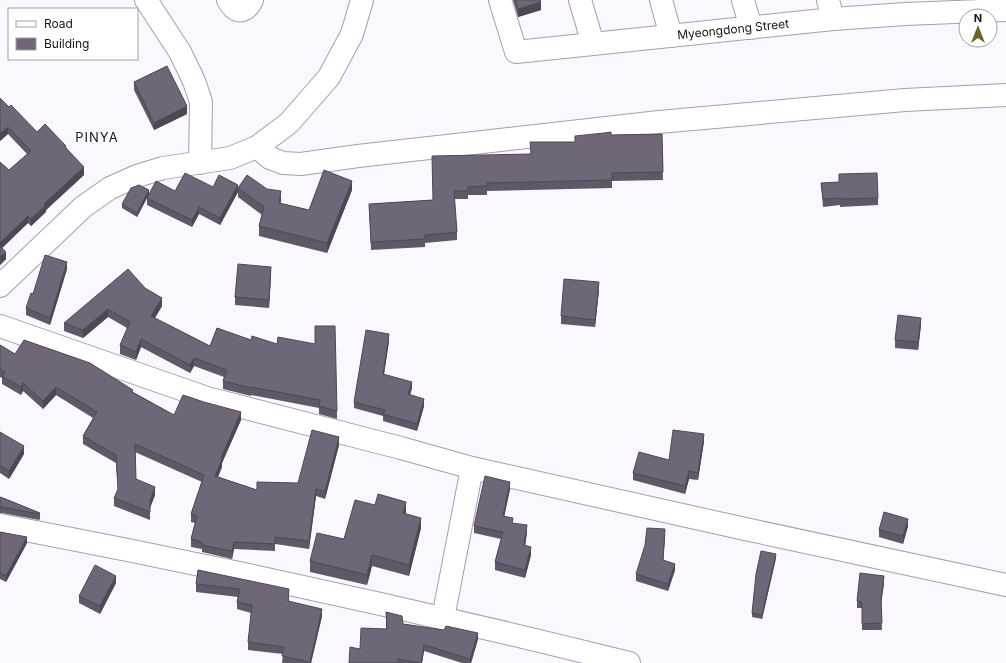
<svg xmlns="http://www.w3.org/2000/svg" width="1006" height="663" viewBox="0 0 1006 663" font-family="Inter,sans-serif">
	<style>
		.lines { fill: none; stroke-linecap: round; stroke-linejoin: round }
		.minor-casing { stroke: #a69daf; stroke-width: 24 }
		.tertiary-casing { stroke: #a69daf; stroke-width: 24 }
		.minor { stroke: #fff; stroke-width: 22 }
		.tertiary { stroke: #fff; stroke-width: 22 }
		.wall { fill: #5f5967 }
		.shaded-wall { fill: #4e4854 }
		.building { fill: #6f6778; stroke: #4e4854 }
		.labels { text-anchor: middle; dominant-baseline: central; stroke-width: 3; stroke-linejoin: round; paint-order: stroke }
		.street-label { font-size: 12px; fill: #17141a; stroke: #fff }
		.neighbourhood-label { font-size: 13px; letter-spacing: 1px; fill: #17141a; stroke: #fff }
	</style>
	<rect width="100%" height="100%" fill="#faf7ff"/>
	<g class="lines">
		<g class="minor-casing">
			<g id="minor">
				<polyline points="146,0 180,52 194,81 201,102 200,163"/>
				<path d="M228 0C229 2 232 6 234 8 242 14 249 7 252 0"/>
				<polyline points="500,0 516,52 833,19 905,14 1006,10"/>
				<polyline points="580,0 593,44"/>
				<polyline points="661,0 671,36"/>
				<polyline points="743,0 751,28"/>
				<polyline points="828,0 833,19"/>
				<polyline points="257,147 270,158 283,163 301,164 358,156 659,122 905,100 1006,95"/>
				<polyline points="0,326 207,398 401,448 472,468 745,529 1006,585"/>
				<path d="M0 525C211 565 421 611 629 663"/>
				<polyline points="443,618 472,468"/>
			</g>
		</g>
		<g class="tertiary-casing">
			<polyline id="tertiary" points="0,286 83,207 110,188 137,176 163,168 230,158 257,147 289,123 329,77 352,34 362,0"/>
		</g>
		<use href="#minor" class="minor"/>
		<use href="#tertiary" class="tertiary"/>
	</g>
	<g class="wall">
		<polygon points="513,0 540,0 541,10 518,17"/>
		<polygon points="134,82 187,114 154,130 134,90"/>
		<polygon points="0,98 9,107 37,132 66,147 84,175 46,210 46,212 31,226 28,223 2,248 6,259 0,265 0,162 9,170 27,154 8,134 0,141"/>
		<polygon points="662,134 663,180 612,181 612,188 487,191 487,195 468,195 468,199 454,199 457,232 457,240 425,243 425,247 371,250 369,204 432,200 530,154 575,142 611,135"/>
		<polygon points="821,183 878,198 878,205 840,207 840,205 823,207"/>
		<polygon points="213,187 238,192 220,225 199,214 192,227 147,205 147,198 137,217 122,208 122,204 149,194"/>
		<polygon points="238,188 281,201 280,203 309,210 352,190 327,253 259,236 259,226 262,215 238,197"/>
		<polygon points="67,269 50,325 26,315 26,308 33,294"/>
		<polygon points="271,274 269,308 235,305 235,297"/>
		<polygon points="145,288 162,306 155,318 210,346 217,328 337,411 337,419 319,414 319,408 251,395 251,396 223,389 223,381 224,377 194,366 190,373 141,347 136,360 120,354 120,345 127,328 108,317 83,338 64,331 64,323"/>
		<polygon points="599,290 595,327 561,324 561,316"/>
		<polygon points="921,325 918,350 895,348 895,340"/>
		<polygon points="389,341 384,374 412,388 410,395 424,406 417,431 383,421 383,416 354,408 354,402"/>
		<polygon points="0,345 15,354 133,392 174,415 241,420 222,463 222,467 218,477 257,490 298,483 339,445 325,499 316,496 309,549 275,544 275,551 234,549 232,559 202,552 202,549 191,547 191,539 195,523 191,522 191,514 202,482 135,452 136,479 155,495 150,508 150,520 114,506 114,498 118,490 116,463 83,444 83,436 93,418 56,395 43,409 23,391 21,395 2,384 2,378 0,377"/>
		<polygon points="0,432 24,454 9,479 0,473"/>
		<polygon points="704,441 698,480 689,479 685,494 633,480 633,473 669,460"/>
		<polygon points="510,489 504,516 513,523 527,532 525,546 531,555 525,578 495,570 495,562 501,539 474,533 474,526"/>
		<polygon points="0,497 40,513 40,519 39,520 2,513 0,513"/>
		<polygon points="375,505 406,512 405,514 421,528 409,576 372,566 367,585 310,572 310,561 344,539"/>
		<polygon points="908,526 903,544 879,537 879,530"/>
		<polygon points="0,532 27,543 6,582 0,579"/>
		<polygon points="665,536 663,560 675,570 668,591 636,581 636,574"/>
		<polygon points="776,558 762,619 752,617 752,613"/>
		<polygon points="198,570 289,597 289,601 322,616 311,663 282,663 283,654 248,650 248,642 251,613 237,609 237,602 238,597 196,592 196,584"/>
		<polygon points="116,583 100,614 79,603 79,596"/>
		<polygon points="884,583 881,603 882,630 862,630 862,608 857,608 857,601"/>
		<polygon points="386,612 403,624 478,639 471,663 462,663 424,651 422,663 349,663 360,649 386,629"/>
	</g>
	<g class="shaded-wall">
		<polygon points="541,2 541,10 518,17 518,9"/>
		<polygon points="187,106 187,114 154,130 154,123"/>
		<polygon points="8,127 8,134 0,141 0,134"/>
		<polygon points="84,167 84,175 46,210 46,212 31,226 31,219 44,204"/>
		<polygon points="352,181 352,190 327,253 327,243"/>
		<polygon points="238,185 238,192 220,225 220,218"/>
		<polygon points="149,190 149,194 137,217 137,213"/>
		<polygon points="281,191 281,201 279,212 279,203"/>
		<polygon points="199,207 199,214 192,227 192,220"/>
		<polygon points="28,216 28,223 0,250 0,243"/>
		<polygon points="6,252 6,259 0,265 0,257"/>
		<polygon points="67,262 67,269 50,325 50,318"/>
		<polygon points="271,267 271,274 269,308 269,300"/>
		<polygon points="599,282 599,290 595,327 595,320"/>
		<polygon points="162,298 162,306 151,324 151,316"/>
		<polygon points="108,309 108,317 83,338 83,330"/>
		<polygon points="921,318 921,325 918,350 918,342"/>
		<polygon points="389,334 389,341 383,381 383,374"/>
		<polygon points="141,339 141,347 136,360 136,352"/>
		<polygon points="194,358 194,366 190,373 190,365"/>
		<polygon points="412,382 412,388 408,401 408,394"/>
		<polygon points="23,383 23,391 21,395 21,387"/>
		<polygon points="56,387 56,395 43,409 43,401"/>
		<polygon points="424,399 424,406 417,431 417,424"/>
		<polygon points="241,412 241,420 222,463 222,467 215,484 215,476 221,458"/>
		<polygon points="704,434 704,441 698,480 698,473"/>
		<polygon points="339,437 339,445 325,499 325,491"/>
		<polygon points="24,446 24,454 9,479 9,471"/>
		<polygon points="689,471 689,479 685,494 685,486"/>
		<polygon points="510,482 510,489 503,523 503,516"/>
		<polygon points="155,487 155,495 150,508 150,500"/>
		<polygon points="316,489 316,496 309,549 309,541"/>
		<polygon points="406,502 406,512 403,523 403,513"/>
		<polygon points="421,518 421,528 409,576 409,565"/>
		<polygon points="908,519 908,526 903,544 903,536"/>
		<polygon points="527,525 527,532 524,553 524,545"/>
		<polygon points="665,529 665,536 663,566 663,560"/>
		<polygon points="27,537 27,543 6,582 6,576"/>
		<polygon points="234,542 234,549 232,559 232,551"/>
		<polygon points="531,547 531,555 525,578 525,570"/>
		<polygon points="776,554 776,558 762,619 762,615"/>
		<polygon points="372,555 372,566 367,585 367,575"/>
		<polygon points="675,564 675,570 668,591 668,584"/>
		<polygon points="116,576 116,583 100,614 100,606"/>
		<polygon points="884,576 884,583 881,604 881,597"/>
		<polygon points="322,609 322,616 311,663 310,663"/>
		<polygon points="478,633 478,639 471,663 470,663 470,659"/>
		<polygon points="424,645 424,651 422,663 421,663"/>
	</g>
	<g class="building">
		<polygon points="515,0 540,0 541,2 518,9"/>
		<polygon points="167,66 187,106 154,123 134,82"/>
		<polygon points="0,98 9,107 11,105 37,132 45,124 66,146 65,147 84,167 44,204 46,205 31,219 28,216 0,243 0,162 9,170 31,151 8,127 0,134"/>
		<polygon points="611,132 611,135 662,134 663,172 612,173 612,180 487,183 487,186 468,187 468,191 454,191 457,232 425,235 425,239 371,242 369,204 433,200 432,156 531,154 530,142 575,142 575,136 604,133"/>
		<polygon points="324,170 352,181 327,243 259,226 264,207 238,188 247,175 267,189 281,191 279,203 309,210"/>
		<polygon points="185,173 213,187 219,175 238,185 220,218 199,207 192,220 147,198 156,181 175,191"/>
		<polygon points="877,173 878,198 840,199 840,198 823,199 821,183 839,182 839,174"/>
		<polygon points="139,185 149,190 137,213 122,204 131,188"/>
		<polygon points="0,246 6,252 0,257"/>
		<polygon points="45,255 67,262 50,318 26,308 31,293 33,294"/>
		<polygon points="238,264 271,267 269,300 235,297"/>
		<polygon points="128,269 145,288 162,298 151,316 210,346 217,328 251,340 252,336 277,344 278,337 315,344 315,326 335,326 337,411 319,406 320,400 251,387 251,388 223,381 227,370 194,358 190,365 141,339 136,352 120,345 130,322 108,309 83,330 64,323"/>
		<polygon points="564,279 599,282 595,320 561,316"/>
		<polygon points="898,315 921,318 918,342 895,340"/>
		<polygon points="366,330 389,334 383,374 412,382 408,394 424,399 417,424 383,414 385,410 354,402"/>
		<polygon points="24,340 90,363 133,390 132,392 174,415 183,395 204,402 241,412 221,458 222,459 215,476 257,490 257,482 298,483 312,430 339,437 325,491 316,489 309,541 275,537 275,544 234,542 232,551 202,545 202,542 191,539 197,516 191,514 204,475 135,444 136,479 155,487 150,500 150,512 114,498 118,489 116,455 83,436 97,412 56,387 43,401 23,383 21,387 2,376 5,372 0,369 0,345 15,354"/>
		<polygon points="673,430 704,434 698,473 689,471 685,486 633,473 639,452 669,460"/>
		<polygon points="0,432 24,446 9,471 0,466"/>
		<polygon points="485,476 510,482 503,516 513,518 512,523 527,525 524,545 531,547 525,570 495,562 503,532 474,526"/>
		<polygon points="378,494 406,502 403,513 421,518 409,565 372,555 367,575 310,561 317,533 344,539 355,500 375,505"/>
		<polygon points="0,497 3,498 40,513 39,514 2,507 0,507"/>
		<polygon points="884,512 908,519 903,536 879,530"/>
		<polygon points="647,528 665,529 663,560 675,564 668,584 636,574 645,545"/>
		<polygon points="0,532 27,537 6,576 0,573"/>
		<polygon points="761,551 776,554 762,615 752,613 756,574"/>
		<polygon points="95,565 116,576 100,606 79,596"/>
		<polygon points="198,570 289,589 288,601 322,609 310,662 282,656 284,647 248,642 252,605 237,602 240,589 196,584"/>
		<polygon points="860,573 884,576 881,597 882,623 862,624 862,602 857,601"/>
		<polygon points="386,612 402,616 403,624 444,630 446,626 478,633 470,659 424,645 421,663 398,659 398,663 349,663 350,647 360,649 361,628 387,629"/>
	</g>
	<g class="labels">
		<g class="street-label">
			<text transform="translate(733 29) rotate(-6)">Myeongdong Street</text>
		</g>
		<g class="neighbourhood-label">
			<text x="97" y="137">PINYA</text>
		</g>
	</g>
	<rect x="8" y="8" width="130" height="52" fill="#ffffff" stroke="#a2a1a3"/>
	<rect x="16" y="21" width="20" height="6" fill="#ffffff" stroke="#a2a1a3"/>
	<text x="44" y="28" font-size="12" fill="#17141a">Road</text>
	<rect x="16" y="38" width="20" height="12" fill="#6f6778" stroke="#a2a1a3"/>
	<text x="44" y="48" font-size="12" fill="#17141a">Building</text>
	<g transform="translate(978 28)"><circle r="19" fill="#ffffff" stroke="#a2a1a3"/>
	<path d="M0-3L7 15L0 10L-7 15Z" fill="#6c612d"/>
	<text y="-6" font-size="11" font-weight="bold" text-anchor="middle" fill="#17141a">N</text>
	</g>
</svg>
